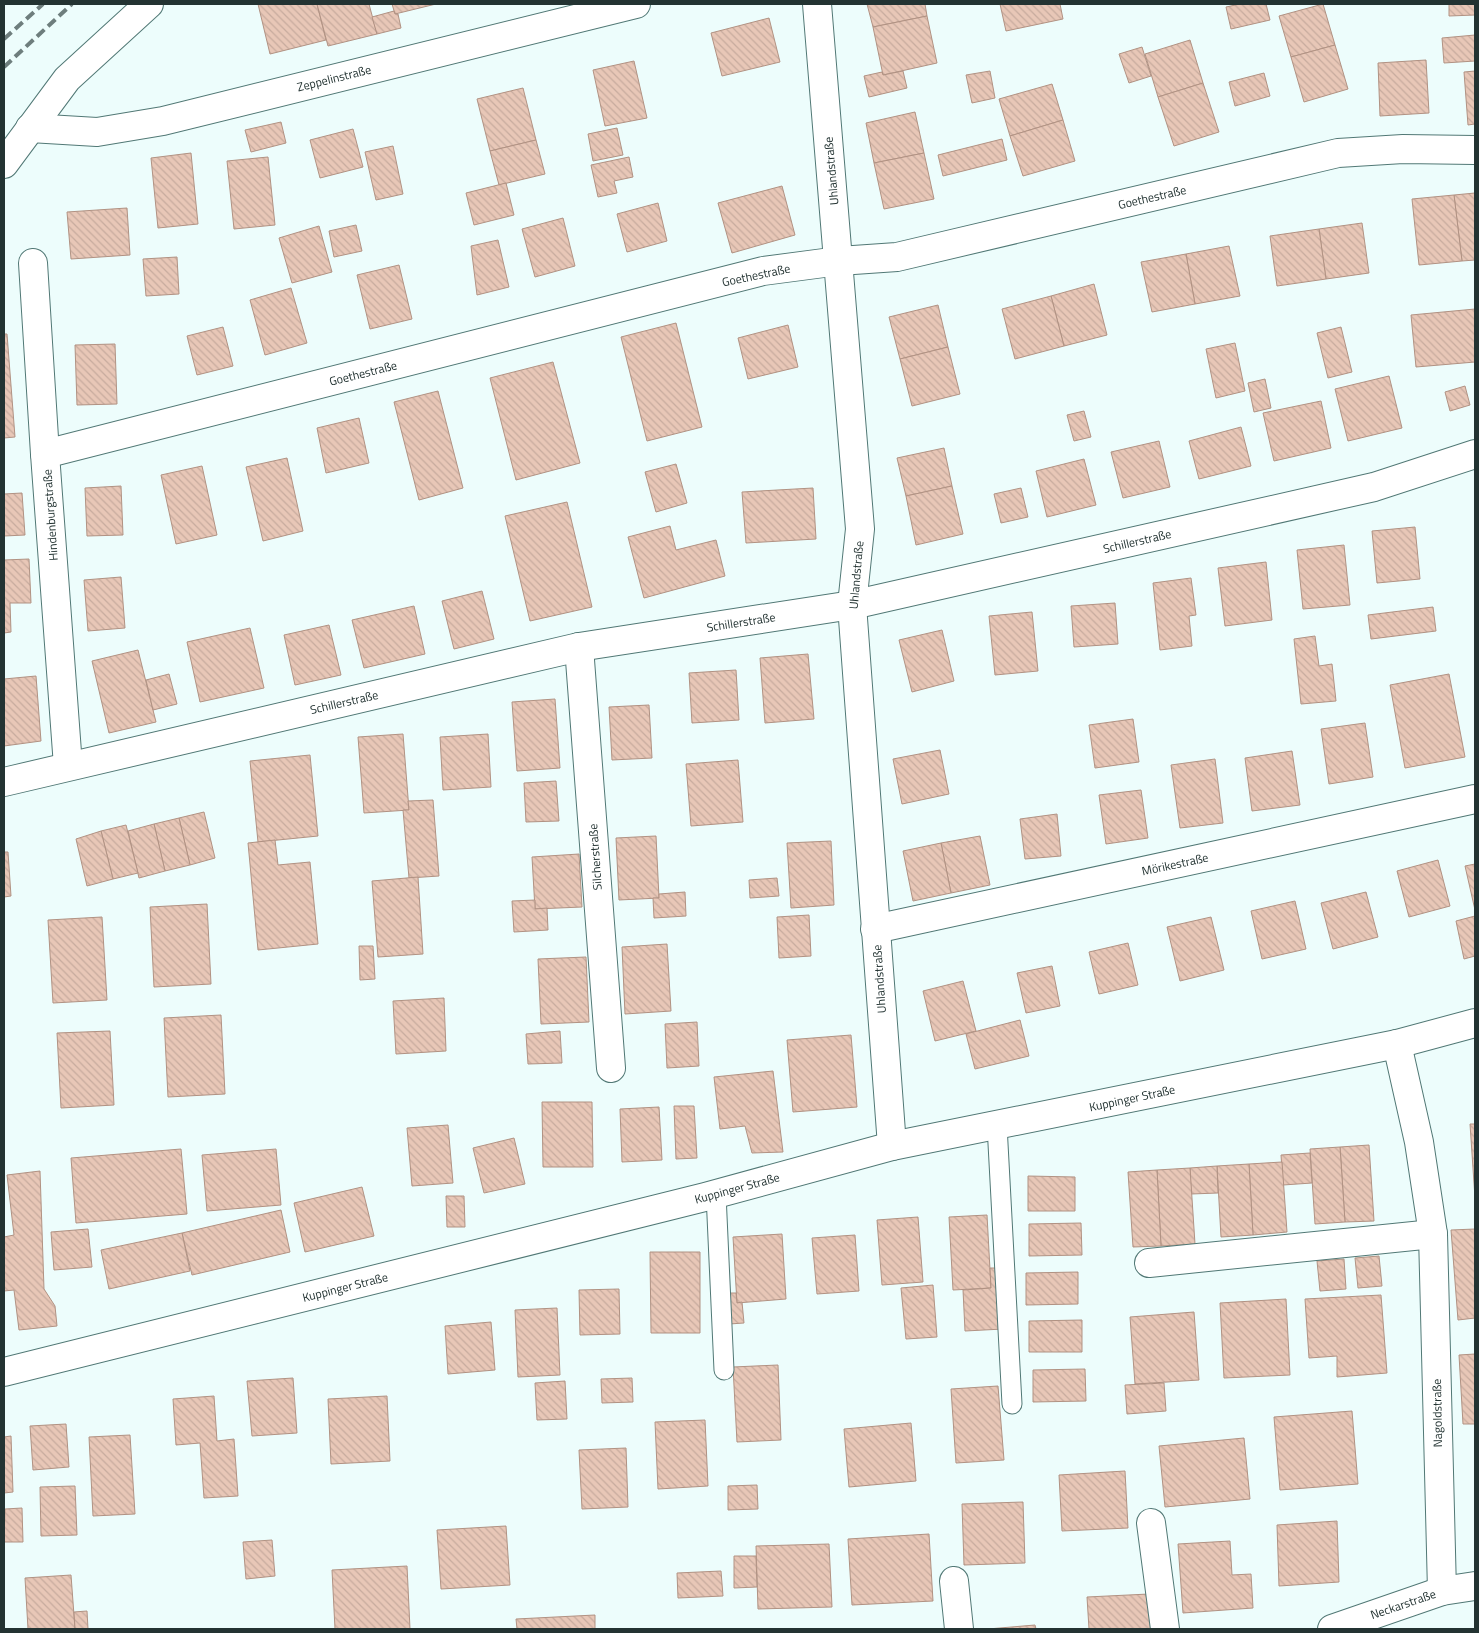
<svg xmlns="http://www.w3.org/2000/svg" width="1479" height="1633" viewBox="0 0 1479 1633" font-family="'Titillium Web',sans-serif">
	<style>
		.building { fill: url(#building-back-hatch); stroke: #b19283 }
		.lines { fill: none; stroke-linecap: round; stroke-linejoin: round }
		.service-casing { stroke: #517875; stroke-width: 21 }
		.minor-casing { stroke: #517875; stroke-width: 30 }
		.tertiary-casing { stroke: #517875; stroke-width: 30 }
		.service { stroke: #fff; stroke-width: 19 }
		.minor { stroke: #fff; stroke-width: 28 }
		.tertiary { stroke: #fff; stroke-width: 28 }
		.rail { stroke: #6e7e7d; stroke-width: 4; stroke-dasharray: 10 5; stroke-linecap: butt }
		.labels { text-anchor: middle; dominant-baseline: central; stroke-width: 5; stroke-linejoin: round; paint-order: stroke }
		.street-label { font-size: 12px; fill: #233332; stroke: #fff }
	</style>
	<defs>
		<pattern id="building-back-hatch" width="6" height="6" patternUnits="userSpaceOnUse" patternTransform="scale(1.25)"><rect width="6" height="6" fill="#e8c7b7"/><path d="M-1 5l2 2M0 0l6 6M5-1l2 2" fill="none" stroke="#c7ab9e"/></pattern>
	</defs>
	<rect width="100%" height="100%" fill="#edfdfc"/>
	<g class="building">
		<polygon points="258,4 317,4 326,40 270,54"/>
		<polygon points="317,4 369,4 377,34 328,46"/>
		<polygon points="392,4 436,4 395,14"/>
		<polygon points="867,4 925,4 927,16 873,27"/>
		<polygon points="1000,4 1060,4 1063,19 1006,31"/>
		<polygon points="1240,4 1266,4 1270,20 1231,29 1226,7"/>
		<polygon points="1323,4 1335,45 1291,57 1279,16"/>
		<polygon points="1449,4 1475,4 1475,15 1449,16"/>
		<polygon points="394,11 395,14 398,14 401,28 377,34 372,17"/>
		<polygon points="927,16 937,63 883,75 873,27"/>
		<polygon points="769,18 780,62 722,76 711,33"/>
		<polygon points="1475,35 1475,61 1444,63 1442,38"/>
		<polygon points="1190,40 1203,83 1158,97 1145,54"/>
		<polygon points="1335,45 1348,89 1304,102 1291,57"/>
		<polygon points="1142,47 1151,76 1129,83 1119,54"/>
		<polygon points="1426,60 1429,113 1380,116 1378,63"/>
		<polygon points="634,61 647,118 605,126 593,70"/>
		<polygon points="903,71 907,88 869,97 864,76 882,72 883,75"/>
		<polygon points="990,71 995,98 972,103 966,75"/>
		<polygon points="1475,71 1475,124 1468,125 1464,72"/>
		<polygon points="1264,73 1270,96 1235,106 1229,82"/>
		<polygon points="1203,83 1219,132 1174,146 1158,97"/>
		<polygon points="1052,84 1063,120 1010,136 999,99"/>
		<polygon points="523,88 536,140 490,151 477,99"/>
		<polygon points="915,112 924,153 874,163 866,123"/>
		<polygon points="1063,120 1075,161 1023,176 1010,136"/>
		<polygon points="281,122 286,143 251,152 245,130"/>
		<polygon points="617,128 623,155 593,161 588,134"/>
		<polygon points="353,129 363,167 320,178 310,140"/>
		<polygon points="1002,139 1007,160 943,176 938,155"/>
		<polygon points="536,140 545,174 499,185 490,151"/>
		<polygon points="393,146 403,194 376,200 365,152"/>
		<polygon points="191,153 198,224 158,228 151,158"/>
		<polygon points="924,153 934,199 884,209 874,163"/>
		<polygon points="268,157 275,225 234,229 227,161"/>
		<polygon points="629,157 633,177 614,181 617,193 598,197 591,165"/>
		<polygon points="506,183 514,215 474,225 466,193"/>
		<polygon points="782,186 795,235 732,253 718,203"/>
		<polygon points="1475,193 1475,260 1462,261 1454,195"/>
		<polygon points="1454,195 1462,261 1419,265 1412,199"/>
		<polygon points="658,203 667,241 627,252 617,214"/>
		<polygon points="127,208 130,255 71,259 67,212"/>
		<polygon points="563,218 575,266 535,277 522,229"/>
		<polygon points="1362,223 1369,273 1326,279 1319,229"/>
		<polygon points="356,225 362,251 334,257 329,231"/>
		<polygon points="319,226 332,272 292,283 279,238"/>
		<polygon points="1319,229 1326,279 1277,286 1270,236"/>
		<polygon points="498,240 509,287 477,295 471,246"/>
		<polygon points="1229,246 1240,296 1195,304 1186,254"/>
		<polygon points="1186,254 1195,304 1152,312 1141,262"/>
		<polygon points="177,257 179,294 146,296 143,259"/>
		<polygon points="399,265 412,319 370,329 357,275"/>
		<polygon points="1094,284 1107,335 1064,346 1051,296"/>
		<polygon points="291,288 307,343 265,355 250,300"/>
		<polygon points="1051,296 1064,346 1015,359 1002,309"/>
		<polygon points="938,305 948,347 900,359 889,317"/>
		<polygon points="1475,309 1475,362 1416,367 1411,315"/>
		<polygon points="676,323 702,427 647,441 621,337"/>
		<polygon points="788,325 798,367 748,379 738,338"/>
		<polygon points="223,327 233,366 197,375 187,336"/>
		<polygon points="1341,327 1352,372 1328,378 1317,333"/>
		<polygon points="4,334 7,334 15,437 4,438"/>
		<polygon points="1235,343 1245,391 1216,398 1206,349"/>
		<polygon points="115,344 117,404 77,405 75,345"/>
		<polygon points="948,347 960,394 912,406 900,359"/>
		<polygon points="553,362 580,463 516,480 490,378"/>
		<polygon points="1389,376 1402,428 1348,441 1335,389"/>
		<polygon points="1265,379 1271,408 1254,412 1248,383"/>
		<polygon points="1465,386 1470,405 1450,411 1445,392"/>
		<polygon points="438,391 463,488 419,500 394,402"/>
		<polygon points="1321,401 1331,448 1274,461 1263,413"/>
		<polygon points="1084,411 1091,437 1074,441 1067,415"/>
		<polygon points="359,418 369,463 326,473 317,428"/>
		<polygon points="1241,427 1251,466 1199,479 1189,441"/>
		<polygon points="1159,441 1170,487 1123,498 1111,452"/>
		<polygon points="944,448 952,486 906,496 897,458"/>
		<polygon points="287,458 303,531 263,541 246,467"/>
		<polygon points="1084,459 1096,505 1047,517 1036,471"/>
		<polygon points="676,464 687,503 656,512 645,472"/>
		<polygon points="202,466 217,535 176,544 161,475"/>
		<polygon points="121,486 123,535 87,536 85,488"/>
		<polygon points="952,486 963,534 916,545 906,496"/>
		<polygon points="813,488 816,539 746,543 742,492"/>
		<polygon points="1021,488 1028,517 1001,523 994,494"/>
		<polygon points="22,493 25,535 4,536 4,494"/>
		<polygon points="567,502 592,607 530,621 505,516"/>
		<polygon points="670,526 676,550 716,540 725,576 644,598 628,537"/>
		<polygon points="1415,527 1420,579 1377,583 1372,531"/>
		<polygon points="1344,545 1350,605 1303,609 1297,550"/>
		<polygon points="29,559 31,603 10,603 11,632 4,633 4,560"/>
		<polygon points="1266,562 1272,620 1225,626 1218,568"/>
		<polygon points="121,577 125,628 88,631 84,580"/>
		<polygon points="1191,578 1196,615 1189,616 1192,646 1160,650 1153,583"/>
		<polygon points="482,591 494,639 454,649 442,601"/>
		<polygon points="1115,603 1118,644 1074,647 1071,606"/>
		<polygon points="414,606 425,654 364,668 352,620"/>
		<polygon points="1433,607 1436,631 1371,639 1368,615"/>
		<polygon points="1032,612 1038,671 995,675 989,616"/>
		<polygon points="329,625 341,675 295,685 284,635"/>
		<polygon points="250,628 264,688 200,702 187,642"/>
		<polygon points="942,630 954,681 912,692 899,640"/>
		<polygon points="1315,636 1319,666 1332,664 1336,701 1301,704 1294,639"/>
		<polygon points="138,650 156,722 109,733 92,661"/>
		<polygon points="808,654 814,719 765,723 760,658"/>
		<polygon points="736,670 739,720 692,723 689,673"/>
		<polygon points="169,674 177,704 153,710 146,680"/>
		<polygon points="1449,674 1465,757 1405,768 1390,685"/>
		<polygon points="36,676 41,741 4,746 4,679"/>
		<polygon points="555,699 560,768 517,771 512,702"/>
		<polygon points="649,705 652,758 612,760 609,707"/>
		<polygon points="1133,719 1139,762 1095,768 1089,725"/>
		<polygon points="1365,723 1373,777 1329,784 1321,729"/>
		<polygon points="403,734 409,810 364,813 358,737"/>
		<polygon points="488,734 491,787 443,790 440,737"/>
		<polygon points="940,750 949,794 902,804 893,759"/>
		<polygon points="1292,751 1300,805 1252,811 1245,758"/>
		<polygon points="310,755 318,836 258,842 250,761"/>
		<polygon points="1215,759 1223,823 1180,828 1171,765"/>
		<polygon points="738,760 743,822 691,826 686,764"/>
		<polygon points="556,781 559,821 526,822 524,783"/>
		<polygon points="1141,790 1148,838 1106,844 1099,795"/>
		<polygon points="433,800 439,876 409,878 403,810 409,810 408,801"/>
		<polygon points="204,812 215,858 190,865 179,818"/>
		<polygon points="1057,814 1061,856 1025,859 1020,819"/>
		<polygon points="179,818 190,865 165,871 154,824"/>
		<polygon points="154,824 165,871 139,878 128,831"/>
		<polygon points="126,825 138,873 113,879 101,831"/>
		<polygon points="101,831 113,879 87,886 76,839"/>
		<polygon points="656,836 659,898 619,900 616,838"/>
		<polygon points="980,836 990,885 951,893 941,843"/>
		<polygon points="275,840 278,865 310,862 318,944 258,950 248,843"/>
		<polygon points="831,841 834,905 791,908 787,843"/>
		<polygon points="941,843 951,893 913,901 903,851"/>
		<polygon points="4,852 8,852 11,896 4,897"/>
		<polygon points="579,854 582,907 535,909 532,857"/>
		<polygon points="1438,860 1450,906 1409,917 1397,871"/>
		<polygon points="1475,864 1475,910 1465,866"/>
		<polygon points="418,877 423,954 378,957 372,881"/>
		<polygon points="777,878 779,896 750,898 749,880"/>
		<polygon points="685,892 686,916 654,918 653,898 659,898 659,894"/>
		<polygon points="1366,892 1378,937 1333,949 1321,903"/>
		<polygon points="535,900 535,909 547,908 548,930 514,932 512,901"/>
		<polygon points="1295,901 1306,949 1262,959 1251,911"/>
		<polygon points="207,904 211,984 154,987 150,907"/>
		<polygon points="809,915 811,956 779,958 777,917"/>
		<polygon points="1475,916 1475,956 1464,959 1456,921"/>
		<polygon points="102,917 107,1000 53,1003 48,920"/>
		<polygon points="1211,917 1224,970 1180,981 1167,927"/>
		<polygon points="1128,943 1138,985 1099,994 1089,952"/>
		<polygon points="667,944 671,1011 625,1014 622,947"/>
		<polygon points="359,946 373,946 375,979 360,980"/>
		<polygon points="586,957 589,1022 541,1024 538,959"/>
		<polygon points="1052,966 1060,1006 1026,1013 1017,973"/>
		<polygon points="963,981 976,1031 935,1041 923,991"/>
		<polygon points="444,998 446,1051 396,1054 393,1001"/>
		<polygon points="221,1015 225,1094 168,1097 164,1018"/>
		<polygon points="1020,1020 1029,1056 975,1069 966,1034"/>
		<polygon points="697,1022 699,1066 667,1068 665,1024"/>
		<polygon points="110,1031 114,1105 61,1108 57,1033"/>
		<polygon points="560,1031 562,1063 528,1064 526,1034"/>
		<polygon points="851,1035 857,1107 793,1112 787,1040"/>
		<polygon points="773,1071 783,1152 752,1153 745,1126 720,1129 714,1077"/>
		<polygon points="542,1102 592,1102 593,1167 543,1167"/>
		<polygon points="674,1106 694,1106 697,1158 676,1159"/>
		<polygon points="659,1107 662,1160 622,1162 620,1109"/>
		<polygon points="1470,1124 1475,1124 1475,1198"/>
		<polygon points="448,1125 453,1183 412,1186 407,1128"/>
		<polygon points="514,1138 525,1184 484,1193 473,1148"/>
		<polygon points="1369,1145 1374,1221 1345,1222 1340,1147"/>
		<polygon points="1340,1147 1345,1222 1315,1224 1310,1149"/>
		<polygon points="181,1149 187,1214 76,1223 71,1158"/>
		<polygon points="276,1149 281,1205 207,1211 202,1155"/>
		<polygon points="1310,1153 1312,1183 1283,1185 1281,1155"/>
		<polygon points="1282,1162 1287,1232 1253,1235 1249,1164"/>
		<polygon points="1249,1164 1253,1235 1221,1237 1217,1166"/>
		<polygon points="1217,1166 1218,1193 1191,1194 1190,1168"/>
		<polygon points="1190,1168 1195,1244 1161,1246 1157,1170"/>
		<polygon points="1157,1170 1161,1246 1133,1247 1128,1172"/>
		<polygon points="40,1171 44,1289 55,1306 57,1326 19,1330 14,1290 4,1291 4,1237 14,1235 7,1175"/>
		<polygon points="1028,1176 1075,1177 1075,1211 1028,1211"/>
		<polygon points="362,1187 374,1236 305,1252 294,1203"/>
		<polygon points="446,1196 464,1196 465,1227 447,1227"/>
		<polygon points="281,1210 290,1252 192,1275 182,1233"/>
		<polygon points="987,1215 991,1288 953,1290 949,1217"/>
		<polygon points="918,1217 923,1282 882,1285 877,1220"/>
		<polygon points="1081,1223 1082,1255 1029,1256 1029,1224"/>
		<polygon points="88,1229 92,1267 54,1270 51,1232"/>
		<polygon points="1475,1229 1475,1318 1458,1320 1451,1230"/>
		<polygon points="182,1233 190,1271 109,1289 101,1250"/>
		<polygon points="782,1234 786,1299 737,1303 733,1237"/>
		<polygon points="855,1235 859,1291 817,1294 812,1238"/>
		<polygon points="650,1252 700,1252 700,1333 651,1333"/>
		<polygon points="1379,1256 1382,1286 1358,1288 1355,1258"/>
		<polygon points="1344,1259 1346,1289 1320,1291 1317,1261"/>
		<polygon points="990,1268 999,1268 1003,1329 965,1331 963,1290 991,1288"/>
		<polygon points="1078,1272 1078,1304 1026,1305 1026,1273"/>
		<polygon points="933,1285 937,1337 906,1339 901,1288"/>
		<polygon points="619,1289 620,1334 580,1335 579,1290"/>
		<polygon points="727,1293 736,1293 737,1303 742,1302 744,1323 729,1324"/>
		<polygon points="1381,1295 1387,1373 1337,1377 1337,1356 1309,1358 1305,1299"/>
		<polygon points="1286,1299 1290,1375 1224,1378 1220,1303"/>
		<polygon points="557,1308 560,1375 518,1377 515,1310"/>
		<polygon points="1194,1312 1199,1380 1135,1384 1130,1317"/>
		<polygon points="1082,1320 1082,1352 1029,1352 1029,1321"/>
		<polygon points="491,1322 495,1370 448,1374 445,1326"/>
		<polygon points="1475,1354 1475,1424 1463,1424 1459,1355"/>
		<polygon points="778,1365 781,1440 737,1442 733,1367"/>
		<polygon points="1085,1369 1086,1401 1033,1402 1033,1370"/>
		<polygon points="293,1378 297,1433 252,1436 247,1381"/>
		<polygon points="632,1378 633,1402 602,1403 601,1379"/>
		<polygon points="565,1381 567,1419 537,1420 535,1383"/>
		<polygon points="1164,1383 1166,1411 1127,1414 1125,1385"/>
		<polygon points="998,1386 1004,1460 956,1463 951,1389"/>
		<polygon points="214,1396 217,1441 234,1439 238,1496 204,1498 200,1443 176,1445 173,1399"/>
		<polygon points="387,1396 390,1461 331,1464 328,1399"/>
		<polygon points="1352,1411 1358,1484 1280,1490 1274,1417"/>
		<polygon points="705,1420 708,1486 658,1489 655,1422"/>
		<polygon points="911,1423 916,1481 849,1487 844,1429"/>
		<polygon points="66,1424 69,1467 33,1470 30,1426"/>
		<polygon points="130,1435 135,1514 93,1516 89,1437"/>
		<polygon points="11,1436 13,1492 4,1493 4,1437"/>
		<polygon points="1244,1438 1250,1499 1165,1507 1159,1446"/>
		<polygon points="626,1448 628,1507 582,1509 579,1450"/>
		<polygon points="1125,1471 1128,1528 1062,1531 1059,1475"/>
		<polygon points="757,1485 758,1509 728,1510 728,1486"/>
		<polygon points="75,1486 77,1535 41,1536 40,1487"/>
		<polygon points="1023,1502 1025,1563 964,1565 962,1504"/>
		<polygon points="22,1508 23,1542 4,1542 5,1509"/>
		<polygon points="1337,1521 1339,1582 1279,1586 1277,1525"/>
		<polygon points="506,1526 510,1585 441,1589 437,1530"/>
		<polygon points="929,1534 933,1601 852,1605 848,1539"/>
		<polygon points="272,1540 275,1576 246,1579 243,1542"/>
		<polygon points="1230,1541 1232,1575 1251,1574 1253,1608 1183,1613 1178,1544"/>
		<polygon points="829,1544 832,1607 758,1609 756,1546"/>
		<polygon points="734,1556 756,1556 757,1587 734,1588"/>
		<polygon points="407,1566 410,1629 335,1629 332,1570"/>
		<polygon points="721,1571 723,1596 678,1598 677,1573"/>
		<polygon points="71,1575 75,1629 28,1629 25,1578"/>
		<polygon points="1149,1594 1151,1629 1089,1629 1087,1597"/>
		<polygon points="87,1611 88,1629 75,1629 74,1612"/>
		<polygon points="595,1615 595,1629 517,1629 516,1619"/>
		<polygon points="1035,1625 1036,1629 988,1629"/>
	</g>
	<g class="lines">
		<g class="service-casing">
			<g id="service">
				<polyline points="997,1125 1012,1404"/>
				<polyline points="716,1194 724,1370"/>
			</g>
		</g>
		<g class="minor-casing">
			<g id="minor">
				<polyline points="817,4 860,529 852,605 892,1146"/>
				<polyline points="30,128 97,132 163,121 636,4"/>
				<polyline points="33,263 45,454 68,766"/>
				<polyline points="45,454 763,271 839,261 897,257 1338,153 1403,149 1475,150"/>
				<polyline points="579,647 611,1068"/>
				<polyline points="4,782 579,647 852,605 1374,487 1475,454"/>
				<polyline points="875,929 1475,799"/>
				<polyline points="1397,1044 1419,1142 1433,1234 1442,1591"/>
				<polyline points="1149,1263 1433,1234"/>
				<polyline points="4,1372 705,1197 892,1146 1397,1044 1475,1023"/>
				<polyline points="1151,1523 1165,1629"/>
				<polyline points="954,1581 959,1629"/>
				<polyline points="1332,1629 1442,1591 1475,1586"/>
			</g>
		</g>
		<g class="tertiary-casing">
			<polyline id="tertiary" points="4,164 67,79 149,4"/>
		</g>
		<use href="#service" class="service"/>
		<use href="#minor" class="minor"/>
		<use href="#tertiary" class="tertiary"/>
		<g class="rail">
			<polyline points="4,39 43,4"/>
			<polyline points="4,67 72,4"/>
		</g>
	</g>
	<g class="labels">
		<g class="street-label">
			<text transform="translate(334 78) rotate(-14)">Zeppelinstraße</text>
			<text transform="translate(831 171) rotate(-95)">Uhlandstraße</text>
			<text transform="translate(1152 197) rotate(-13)">Goethestraße</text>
			<text transform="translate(756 275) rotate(-12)">Goethestraße</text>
			<text transform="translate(363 373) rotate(-14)">Goethestraße</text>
			<text transform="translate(50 515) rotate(-94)">Hindenburgstraße</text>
			<text transform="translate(1137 541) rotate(-13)">Schillerstraße</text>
			<text transform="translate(856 575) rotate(-85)">Uhlandstraße</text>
			<text transform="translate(741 622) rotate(-9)">Schillerstraße</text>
			<text transform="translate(344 702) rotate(-13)">Schillerstraße</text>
			<text transform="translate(595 857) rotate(-94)">Silcherstraße</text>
			<text transform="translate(1175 864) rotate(-12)">Mörikestraße</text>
			<text transform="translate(879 979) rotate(-94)">Uhlandstraße</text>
			<text transform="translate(1132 1098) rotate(-12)">Kuppinger Straße</text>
			<text transform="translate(737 1188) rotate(-15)">Kuppinger Straße</text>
			<text transform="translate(345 1287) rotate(-14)">Kuppinger Straße</text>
			<text transform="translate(1437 1413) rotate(-91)">Nagoldstraße</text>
			<text transform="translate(1403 1604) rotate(-19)">Neckarstraße</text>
		</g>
	</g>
	<rect width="1479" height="1633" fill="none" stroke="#233332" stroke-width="10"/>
</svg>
